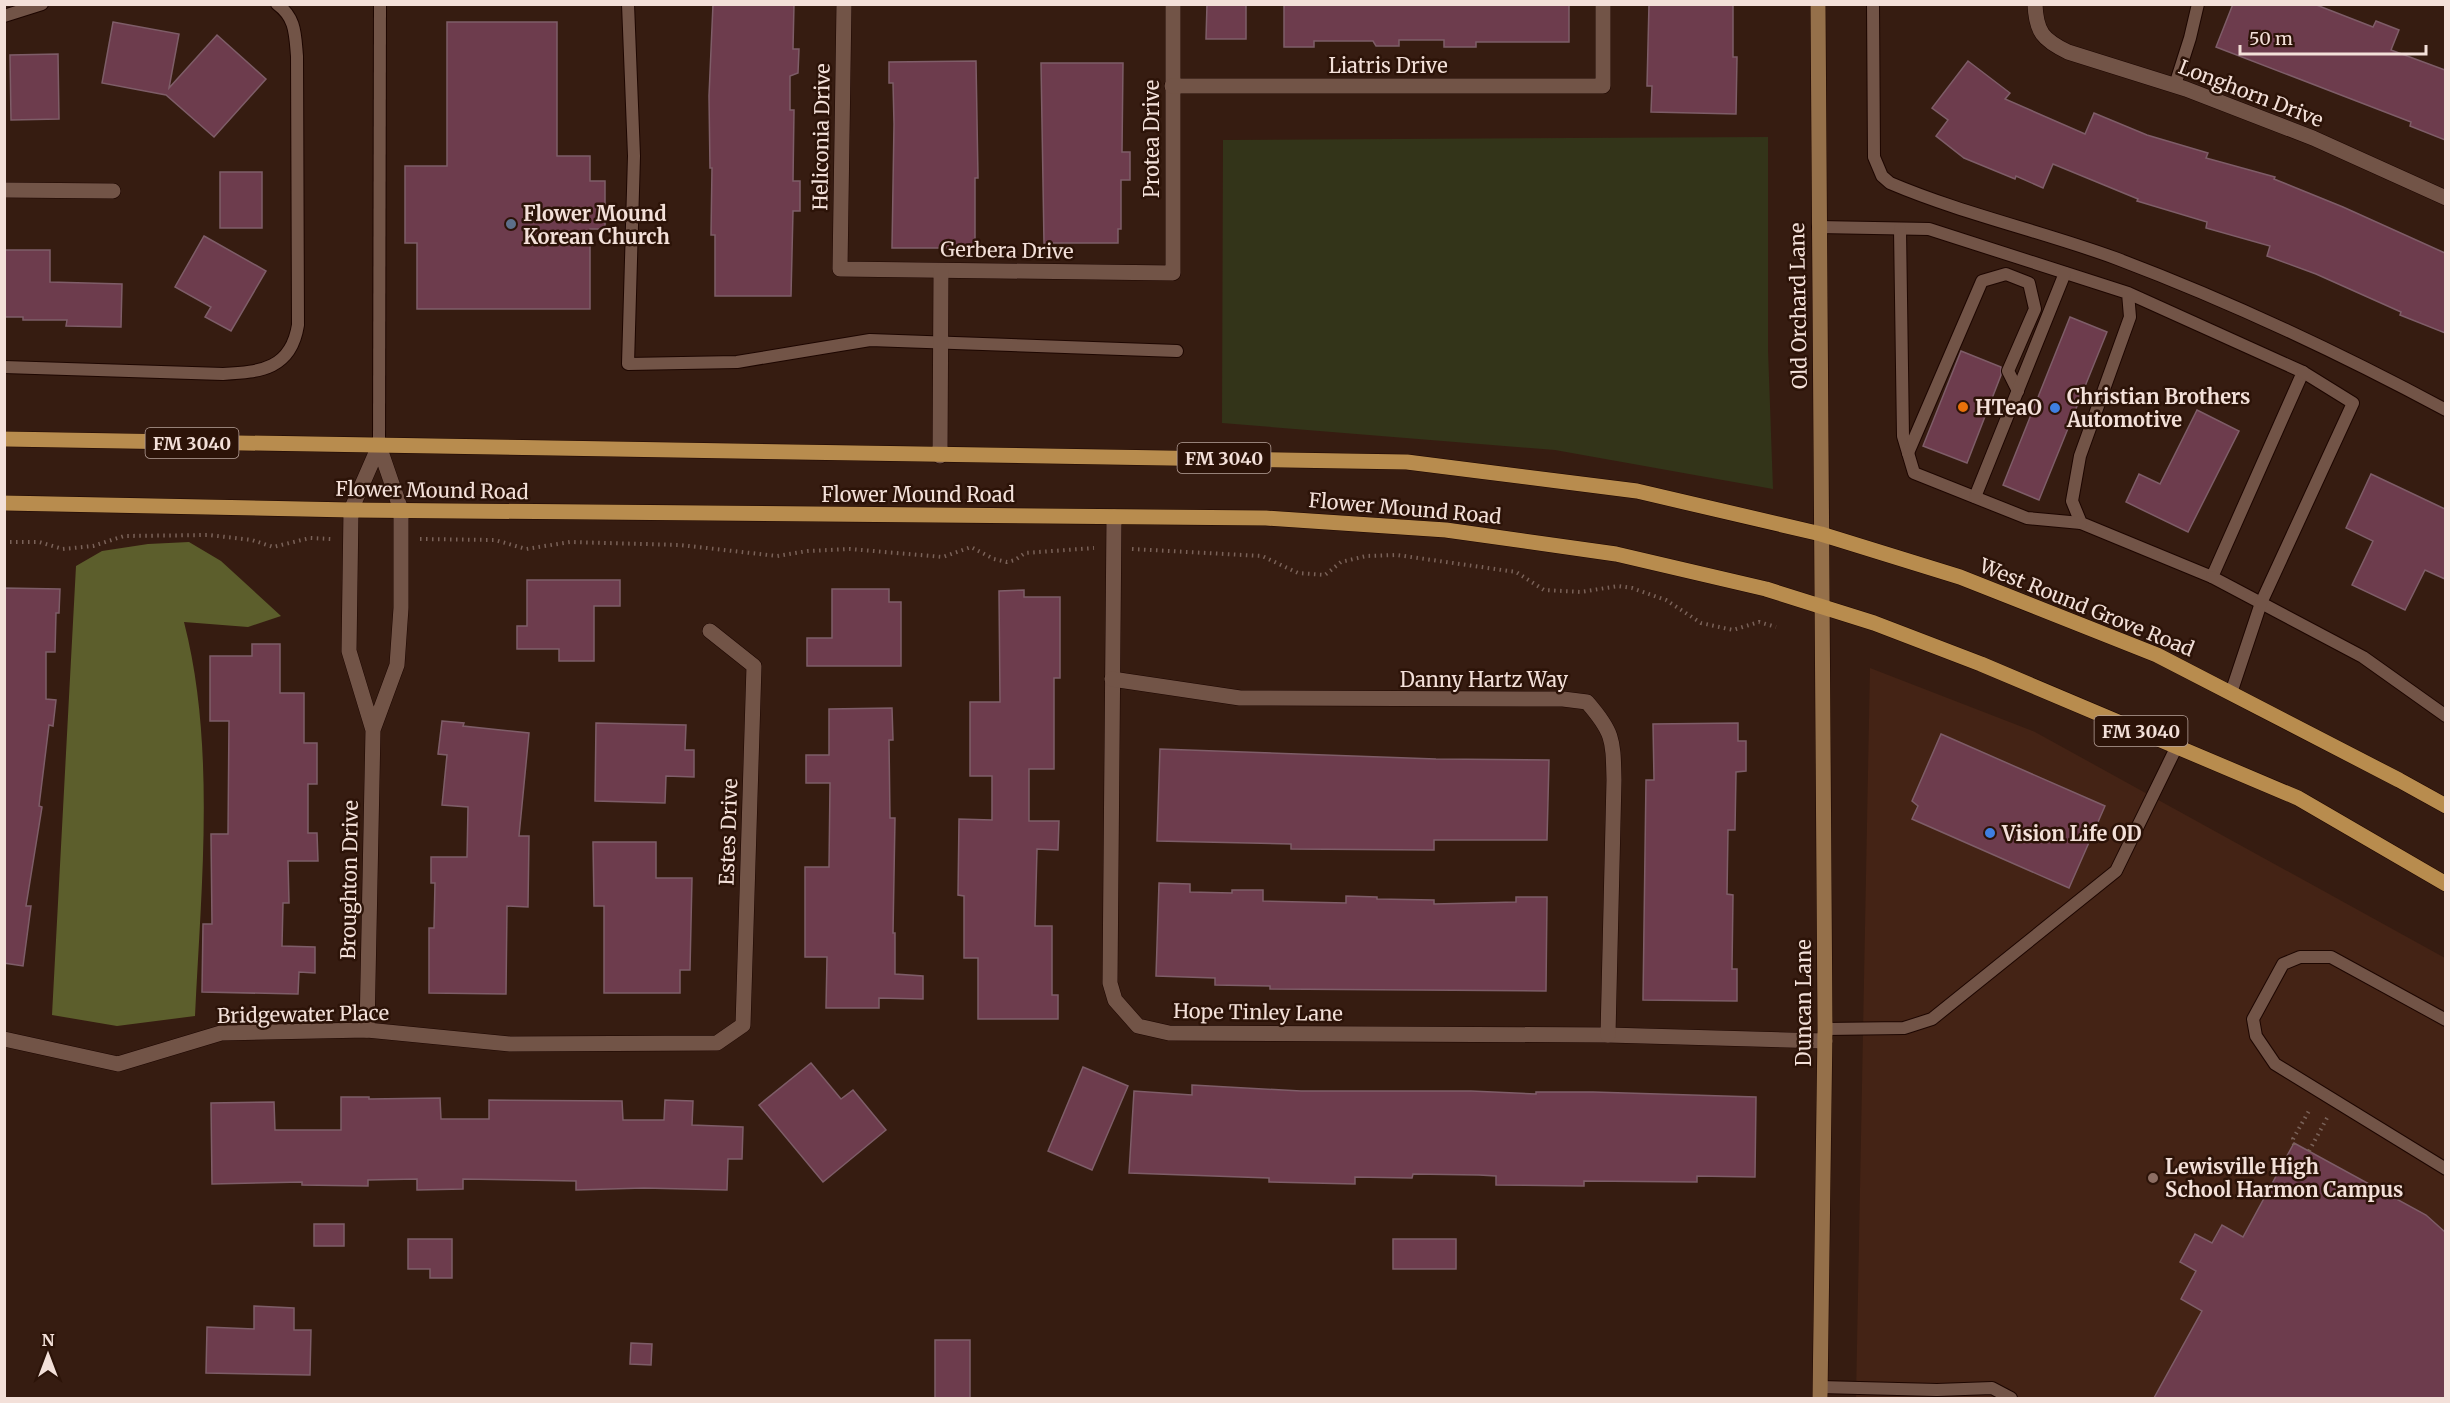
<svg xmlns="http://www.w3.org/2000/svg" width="2450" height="1403" viewBox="0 0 2450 1403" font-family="Merriweather,serif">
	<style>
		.built { fill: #442315 }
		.green { fill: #333419 }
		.forest { fill: #5c5e2c }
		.building { fill: #6d3c4d; stroke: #7e5d68; stroke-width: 1.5 }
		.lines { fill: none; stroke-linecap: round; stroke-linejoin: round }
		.lane-casing { stroke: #1d0600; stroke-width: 14 }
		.street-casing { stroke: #1d0600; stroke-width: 16 }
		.secondary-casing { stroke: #1d0600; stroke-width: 16 }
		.primary-casing { stroke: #1d0600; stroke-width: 16 }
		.path { stroke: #7a6259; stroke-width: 4; stroke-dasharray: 1.5 4.5; stroke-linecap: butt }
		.lane { stroke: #725447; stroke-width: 12 }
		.street { stroke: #725447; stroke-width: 15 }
		.secondary { stroke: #95704a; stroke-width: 15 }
		.primary { stroke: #b88c4e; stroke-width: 15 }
		.service-dot { fill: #5c6f8a; stroke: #2c1308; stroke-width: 2 }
		.food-dot { fill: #e8710a; stroke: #2c1308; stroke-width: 2 }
		.shop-dot { fill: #3f7fe0; stroke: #2c1308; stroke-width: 2 }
		.education-dot { fill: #8d6e63; stroke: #2c1308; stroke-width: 2 }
		.labels { text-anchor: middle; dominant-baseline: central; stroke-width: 5; stroke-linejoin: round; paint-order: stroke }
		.shield { fill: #2c1308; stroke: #b7a29a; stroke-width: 1.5 }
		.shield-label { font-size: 18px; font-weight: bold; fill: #f3e0d9 }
		.street-label { font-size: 20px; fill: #f3e0d9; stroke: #2c1308 }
		.poi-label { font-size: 20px; font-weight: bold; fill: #f3e0d9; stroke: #2c1308; text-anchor: start }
	</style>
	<rect width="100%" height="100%" fill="#361c11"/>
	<polygon class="built" points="1870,668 2035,732 2445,958 2445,1398 1856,1398"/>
	<polygon class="green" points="1768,137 1768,350 1773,489 1555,450 1222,423 1223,140"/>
	<path class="forest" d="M189 542 221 561 281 616 248 627 184 622C216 746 201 889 195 1016L117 1026 52 1015 76 566 102 551 148 544Z"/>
	<g class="building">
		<polygon points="713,4 794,4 793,49 799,49 798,73 790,76 790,110 794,110 793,181 800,181 800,211 793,211 791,296 715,296 715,235 711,235 712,168 710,168 709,96"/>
		<polygon points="1207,4 1246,4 1246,39 1206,39"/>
		<polygon points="1284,4 1569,4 1569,42 1476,42 1476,47 1444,47 1444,40 1399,40 1399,46 1376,46 1373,41 1314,41 1314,47 1284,47"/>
		<polygon points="1649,4 1733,4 1733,57 1737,57 1736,114 1651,112 1652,86 1647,86"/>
		<polygon points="2233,4 2314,4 2373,27 2376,21 2399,30 2391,50 2445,70 2445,140 2410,126 2411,122 2216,47"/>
		<polygon points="113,22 179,34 169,88 217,35 266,79 214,137 166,95 102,83"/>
		<polygon points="447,22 557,22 557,156 590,156 590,181 605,181 605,229 590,229 590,309 417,309 417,243 405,243 405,166 447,166"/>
		<polygon points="58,54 59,119 11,120 10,55"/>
		<polygon points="976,61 978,178 975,178 975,248 892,248 894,124 893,83 889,83 889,62"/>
		<polygon points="1968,61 2010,93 2005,99 2085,134 2094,113 2147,135 2208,153 2206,158 2275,177 2274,179 2343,207 2445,253 2445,333 2400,315 2401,312 2316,274 2267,256 2270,246 2206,228 2207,222 2137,201 2138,199 2053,164 2043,188 2016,176 2015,179 1964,158 1936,136 1948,120 1932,108"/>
		<polygon points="1041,63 1123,63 1122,152 1130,152 1130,180 1121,180 1121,229 1118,229 1118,243 1044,243"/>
		<rect x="220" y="172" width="42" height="56"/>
		<polygon points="204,236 266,271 231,331 205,317 211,307 175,287"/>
		<polygon points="4,250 50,250 50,282 122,284 121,327 66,326 67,320 23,320 23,317 4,317"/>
		<polygon points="2070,317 2107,332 2039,500 2003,485"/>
		<polygon points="1961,351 2001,367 2001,375 1967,463 1923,446"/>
		<polygon points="2197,410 2239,431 2188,532 2126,502 2139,474 2160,484"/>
		<polygon points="2371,474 2445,509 2445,579 2425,570 2405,610 2352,585 2373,541 2346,528"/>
		<polygon points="527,580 620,580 620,606 594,606 594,661 559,661 559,649 517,649 517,626 527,626"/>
		<polygon points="4,588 60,589 59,613 56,613 55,652 46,652 46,699 56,700 53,726 49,725 39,806 42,807 26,906 31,906 23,966 4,963"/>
		<polygon points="832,589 889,589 889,602 901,602 901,666 807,666 807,638 832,638"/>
		<polygon points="1024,590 1024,597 1060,597 1060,678 1054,678 1054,769 1029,769 1029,821 1059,821 1058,850 1037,849 1035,926 1052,926 1052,995 1058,995 1058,1019 978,1019 978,958 964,958 964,896 958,895 959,819 992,820 992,776 970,776 970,702 1000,702 999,591"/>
		<polygon points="252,644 280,644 280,693 304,693 304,743 317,743 317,784 308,784 308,833 317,833 318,861 288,861 289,903 283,903 282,946 315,947 315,973 299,972 298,994 202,992 203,924 212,924 211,834 228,834 229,721 210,721 210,656 252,656"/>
		<polygon points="892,708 893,740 889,740 890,818 895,818 893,933 895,933 895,974 923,976 923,999 879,998 879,1008 826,1008 827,957 805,957 805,867 829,867 830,783 806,783 806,755 829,755 829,709"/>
		<polygon points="442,721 464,723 463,726 529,733 519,836 529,836 528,907 507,906 506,994 429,993 429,928 434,928 435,883 431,883 431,857 467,857 468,807 442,805 447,755 438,754"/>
		<polygon points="596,723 686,725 685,750 694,750 694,777 666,776 665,803 595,801"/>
		<polygon points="1738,723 1738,741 1746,741 1746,771 1736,772 1735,830 1728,830 1727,894 1733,895 1732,969 1737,969 1737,1001 1643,1000 1646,780 1654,780 1653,724"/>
		<polygon points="1941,734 2105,806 2069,888 1912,819 1918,806 1912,801"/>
		<polygon points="1160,749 1436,759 1549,760 1547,840 1434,840 1434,850 1291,849 1291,844 1157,841"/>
		<polygon points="593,842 656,842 656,878 692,878 690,970 680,970 680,993 604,993 604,906 594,906"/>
		<polygon points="1159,883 1190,884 1190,892 1232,893 1232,890 1263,890 1263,901 1346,903 1346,896 1377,897 1377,899 1434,900 1434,904 1516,902 1516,897 1547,897 1546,991 1270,989 1270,986 1215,985 1215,978 1156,976"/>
		<polygon points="811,1063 841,1099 853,1090 886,1130 823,1182 759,1105"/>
		<polygon points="1083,1067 1128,1086 1092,1170 1048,1151"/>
		<polygon points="1192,1085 1301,1091 1471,1091 1536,1094 1536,1092 1593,1092 1756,1097 1755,1177 1697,1176 1697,1182 1584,1181 1584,1186 1496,1185 1496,1176 1479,1175 1413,1174 1412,1178 1355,1177 1355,1184 1269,1182 1269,1178 1129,1173 1134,1091 1192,1095"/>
		<polygon points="341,1097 369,1097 369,1099 440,1098 441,1119 489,1119 489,1100 622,1101 623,1120 664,1120 665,1100 693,1101 692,1125 743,1127 742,1159 728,1159 727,1190 644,1188 576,1190 576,1181 463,1179 463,1189 417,1190 417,1179 368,1180 368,1186 302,1185 302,1182 212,1184 211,1103 274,1102 275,1130 341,1130"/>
		<polygon points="2294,1143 2426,1215 2445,1232 2445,1398 2154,1398 2202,1311 2181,1299 2196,1271 2180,1262 2195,1234 2212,1243 2222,1225 2243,1237"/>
		<rect x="314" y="1224" width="30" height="22"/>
		<polygon points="408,1239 452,1239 452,1278 430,1278 430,1269 408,1269"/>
		<rect x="1393" y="1239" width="63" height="30"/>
		<polygon points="254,1306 294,1308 294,1330 311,1330 310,1375 206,1373 207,1327 254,1329"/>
		<rect x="935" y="1340" width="35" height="58"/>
		<polygon points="631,1343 652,1344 651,1365 630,1364"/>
	</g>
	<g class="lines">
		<g class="lane-casing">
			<g id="lane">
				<polyline points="628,4 634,156 628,364 737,362 870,340 1177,351"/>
				<path d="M1873 4 1874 157 1882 176 1890 183C1963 214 2041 231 2115 258 2229 301 2338 352 2446 410"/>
				<polyline points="4,16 42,4"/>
				<polyline points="2175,85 2190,38 2198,4"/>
				<polyline points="1818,227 1929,229 2128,293 2303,372 2212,577 2081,523 2072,501 2080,456 2130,317 2128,293"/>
				<polyline points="1900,229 1903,436 1914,473 2027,518 2081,523"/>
				<path d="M4 367 223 374C261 372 291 369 298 325L297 56C295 34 296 18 277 4"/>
				<polyline points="379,446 380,4"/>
				<polyline points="1908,453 1982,281 2006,274 2029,283 2035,309 2008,371 2018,391"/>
				<polyline points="1975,497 2065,273"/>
				<polyline points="2212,577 2363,657 2446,716"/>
				<polyline points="2231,693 2261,603 2353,403 2303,372"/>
				<polyline points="2446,1020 2331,957 2300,957 2283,964 2253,1019 2256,1036 2275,1064 2446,1169"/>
				<polyline points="1825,1029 1904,1028 1932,1019 2116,871 2177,746"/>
				<polyline points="1820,1387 1937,1390 1992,1388 2011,1398"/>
			</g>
		</g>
		<g class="street-casing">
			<g id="street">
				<polyline points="844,4 840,269 1173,273 1173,4"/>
				<path d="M2035 4C2036 32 2043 40 2068 52L2186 89 2313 138 2446 198"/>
				<polyline points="1172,86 1603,86 1603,4"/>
				<polyline points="4,190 113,191"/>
				<polyline points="940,456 941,271"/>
				<polyline points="1114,517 1110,983 1115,1000 1138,1026 1169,1033 1608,1035 1825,1041"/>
				<path d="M1112 679 1240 698 1563 699 1587 702C1614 733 1613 740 1614 780L1608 1035"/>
				<polyline points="367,1030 373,730 349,651 351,510 379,446 401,510 401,608 397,665 373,730"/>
				<polyline points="4,1039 118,1064 221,1033 367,1030 510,1044 717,1043 743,1025 754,666 710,631"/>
			</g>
		</g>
		<g class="secondary-casing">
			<polyline id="secondary" points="1818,4 1825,1029 1820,1398"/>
		</g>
		<g class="primary-casing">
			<g id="primary">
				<polyline points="4,439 1407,462 1637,491 1821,534 1960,577 2157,655 2399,780 2446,806"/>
				<polyline points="4,503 351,510 1266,518 1446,530 1616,554 1766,589 1874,623 1981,664 2298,798 2446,884"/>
			</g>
		</g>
		<g class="path">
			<polyline points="420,539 495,540 526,549 570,542 680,545 777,556 808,551 850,549 943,557 971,547 994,559 1007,562 1015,560 1025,553 1094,548"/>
			<polyline points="4,542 39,542 63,549 93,546 124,536 209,535 252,540 273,547 310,538 331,539"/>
			<polyline points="1132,549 1262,556 1298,573 1325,575 1341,562 1366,556 1397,555 1516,572 1544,590 1581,592 1618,586 1632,588 1666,600 1701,623 1733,630 1759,622 1776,627"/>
			<polyline points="2294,1145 2293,1139 2310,1109"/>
			<polyline points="2309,1151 2327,1118"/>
		</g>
		<use href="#lane" class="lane"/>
		<use href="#street" class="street"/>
		<use href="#secondary" class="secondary"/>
		<use href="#primary" class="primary"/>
	</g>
	<circle class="service-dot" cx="511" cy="224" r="6"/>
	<circle class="food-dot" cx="1963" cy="407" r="6"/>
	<g class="shop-dot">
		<circle cx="2055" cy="408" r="6"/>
		<circle cx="1990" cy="833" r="6"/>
	</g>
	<circle class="education-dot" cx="2153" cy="1178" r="6"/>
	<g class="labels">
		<g class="shield">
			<rect x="145.5" y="428" width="93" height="30" rx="4.5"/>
			<rect x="1177.5" y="443" width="93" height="30" rx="4.5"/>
			<rect x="2094.5" y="716" width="93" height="30" rx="4.5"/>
		</g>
		<g class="shield-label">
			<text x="192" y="443">FM 3040</text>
			<text x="1224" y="458">FM 3040</text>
			<text x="2141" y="731">FM 3040</text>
		</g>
		<g class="street-label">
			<text x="1388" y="65">Liatris Drive</text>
			<text transform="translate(2251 93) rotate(21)">Longhorn Drive</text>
			<text transform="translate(821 137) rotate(-89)">Heliconia Drive</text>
			<text transform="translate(1151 139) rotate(-90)">Protea Drive</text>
			<text transform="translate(1007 250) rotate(1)">Gerbera Drive</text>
			<text transform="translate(1798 306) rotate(-91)">Old Orchard Lane</text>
			<text transform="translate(432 490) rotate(1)">Flower Mound Road</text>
			<text x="918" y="494">Flower Mound Road</text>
			<text transform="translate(1405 508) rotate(5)">Flower Mound Road</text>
			<text transform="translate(2087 607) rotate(22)">West Round Grove Road</text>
			<text x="1484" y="679">Danny Hartz Way</text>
			<text transform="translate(728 832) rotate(-88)">Estes Drive</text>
			<text transform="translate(349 880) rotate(-89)">Broughton Drive</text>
			<text transform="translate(1803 1003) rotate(-90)">Duncan Lane</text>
			<text transform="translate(1258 1012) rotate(1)">Hope Tinley Lane</text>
			<text transform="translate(303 1014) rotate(-1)">Bridgewater Place</text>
		</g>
		<g class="poi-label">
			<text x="523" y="213">Flower Mound<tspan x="523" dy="23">Korean Church</tspan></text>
			<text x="2067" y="396">Christian Brothers<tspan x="2067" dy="23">Automotive</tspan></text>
			<text x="1975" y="407">HTeaO</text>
			<text x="2002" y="833">Vision Life OD</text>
			<text x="2165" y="1166">Lewisville High<tspan x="2165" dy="23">School Harmon Campus</tspan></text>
		</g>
	</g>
	<rect width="2450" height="1403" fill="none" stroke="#f3e0d9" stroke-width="12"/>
	<g transform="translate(48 1355)" stroke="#2c1308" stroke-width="4.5" paint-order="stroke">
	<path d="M0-4.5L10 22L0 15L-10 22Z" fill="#f3e0d9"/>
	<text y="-9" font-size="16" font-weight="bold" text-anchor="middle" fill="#f3e0d9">N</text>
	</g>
	<path d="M2240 45v9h186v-9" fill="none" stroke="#f3e0d9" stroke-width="3"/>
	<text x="2249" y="45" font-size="18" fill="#f3e0d9" stroke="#2c1308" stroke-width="4.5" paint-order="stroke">50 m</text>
</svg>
